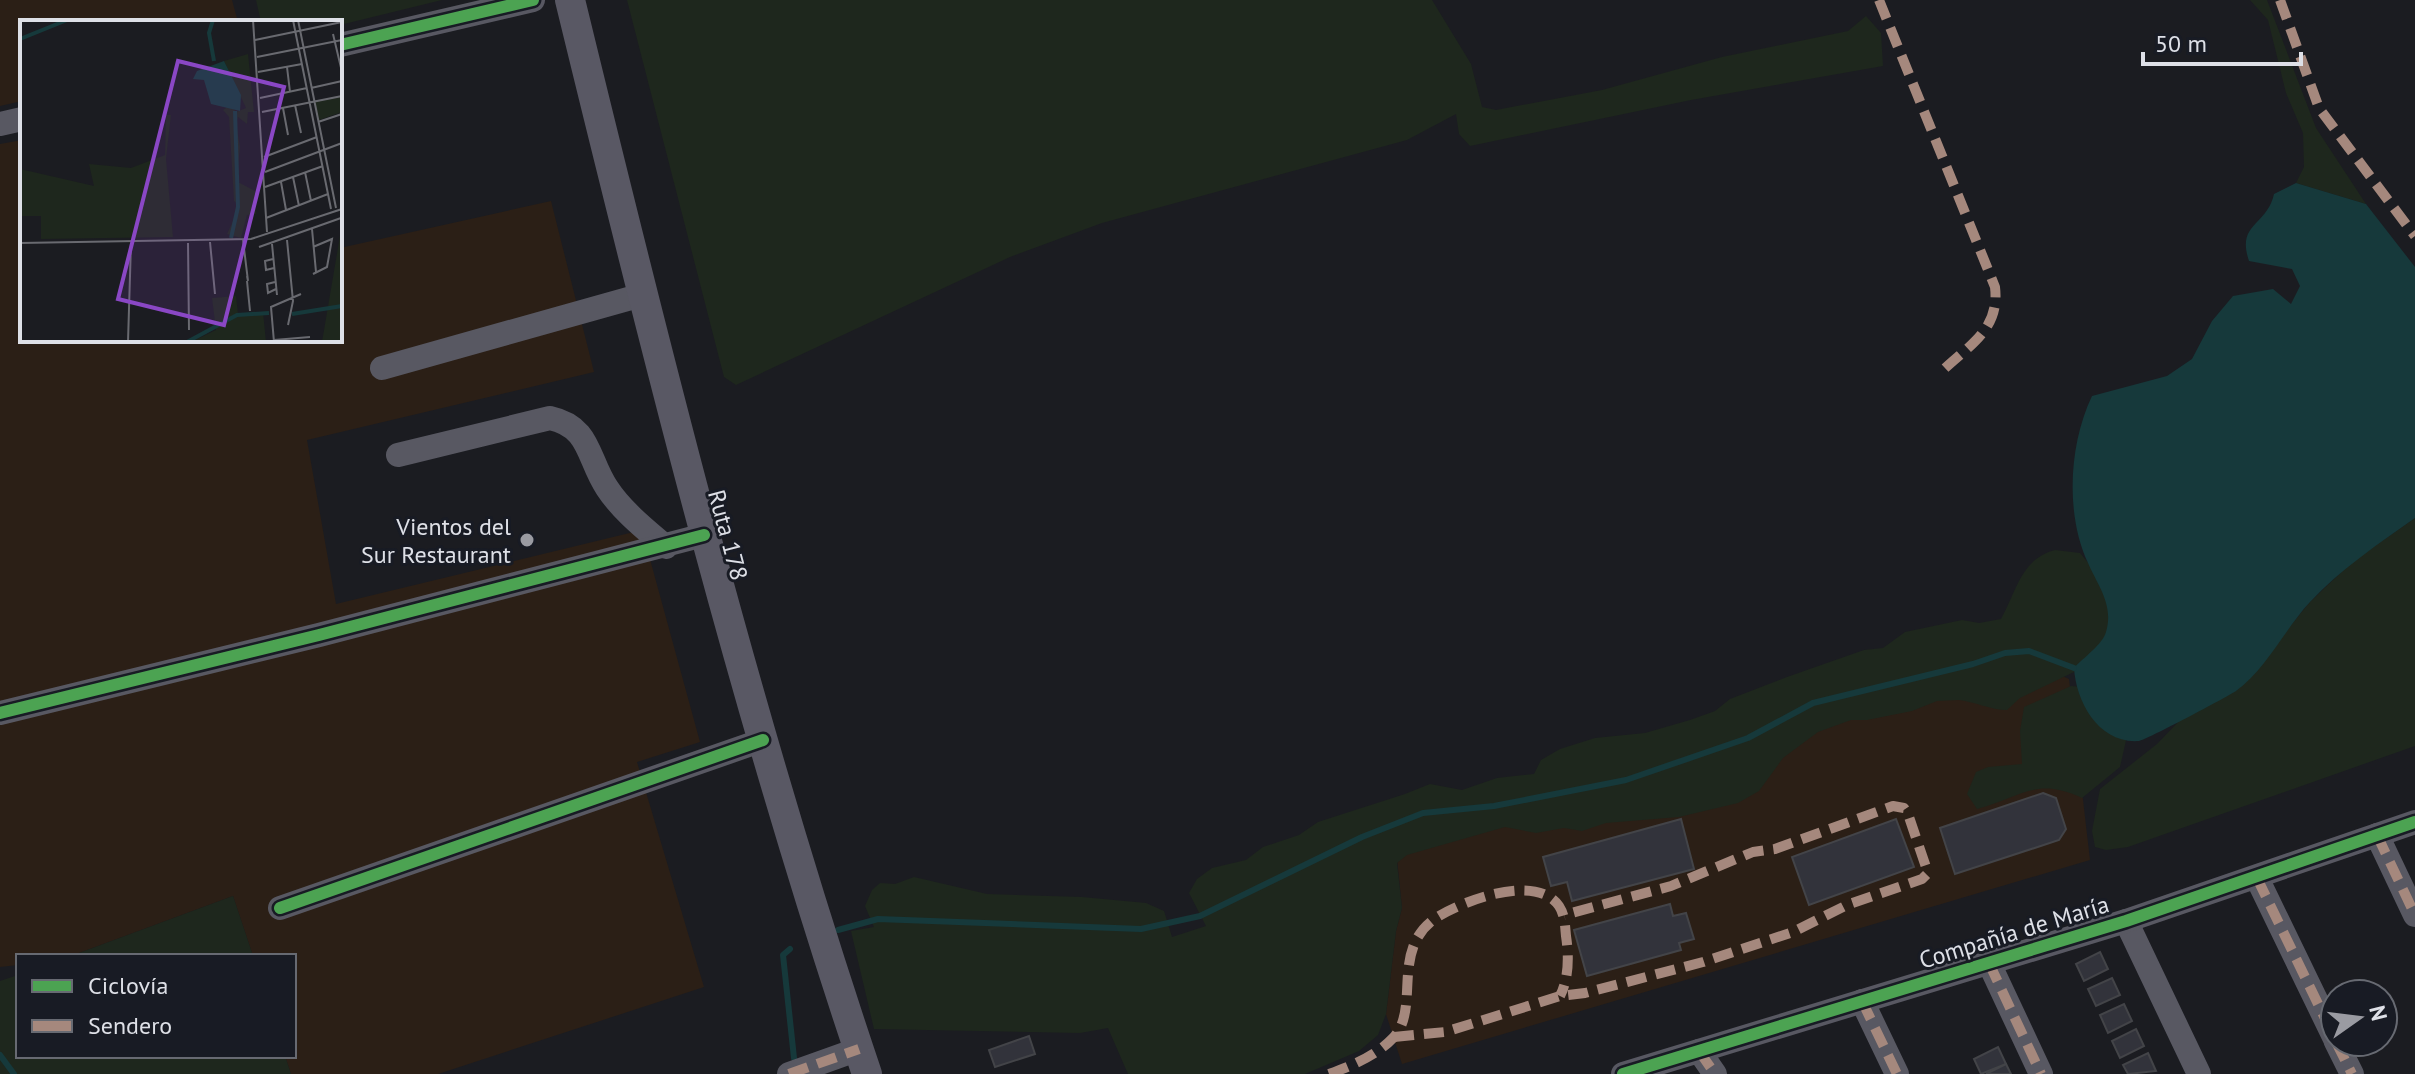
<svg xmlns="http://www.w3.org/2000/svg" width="2415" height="1074" viewBox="0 0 2415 1074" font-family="'PT Sans',sans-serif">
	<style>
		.industrial { fill: #2b1f16 }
		.green { fill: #1e271d }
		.water { fill: #16393b }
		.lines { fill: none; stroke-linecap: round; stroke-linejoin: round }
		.stream { stroke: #16393b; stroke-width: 6 }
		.building { fill: #32333b; stroke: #434448; stroke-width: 2 }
		.minor { stroke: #585862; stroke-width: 24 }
		.major { stroke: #595864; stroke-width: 30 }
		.quiet { stroke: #a5887d; stroke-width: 10; stroke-dasharray: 20 10; stroke-linecap: butt }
		.cycleway-casing { stroke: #181b24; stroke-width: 17 }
		.cycleway { stroke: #4ca352; stroke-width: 12 }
		.poi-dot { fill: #9a9ba2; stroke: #181b24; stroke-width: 3 }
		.labels { text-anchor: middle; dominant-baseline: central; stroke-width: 6; stroke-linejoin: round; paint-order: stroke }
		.poi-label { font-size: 24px; fill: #dee0e7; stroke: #181b24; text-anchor: end }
		.street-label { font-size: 24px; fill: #dee0e7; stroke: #181b24 }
		.inset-river { fill: none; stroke: #16393b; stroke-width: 4 }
		.inset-road { fill: none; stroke: #696a70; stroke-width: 2 }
		.view { fill: #8a47c5; fill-opacity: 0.15; stroke: #8a47c5; stroke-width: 4 }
		.inset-edge { fill: none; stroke: #dee0e7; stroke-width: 4 }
	</style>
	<rect width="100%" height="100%" fill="#1b1c21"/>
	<g class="industrial">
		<polygon points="0,0 232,0 238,22 22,22 22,101 0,106"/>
		<polygon points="22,140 22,340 340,340 340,248 551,201 594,372 307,440 336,604 642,530 700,742 637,762 704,987 438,1074 291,1074 285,1056 294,1056 294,956 253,956 233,896 71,956 18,956 18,965 0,967 0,144"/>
		<polygon points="2046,669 2069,679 2090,860 1402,1064 1386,1014 1396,931 1402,908 1395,838 1817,715"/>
	</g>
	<g class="green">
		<polygon points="256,0 442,0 340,25 340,22 261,22"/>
		<polygon points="627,0 1432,0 1471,64 1482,107 1496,110 1602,90 1722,57 1848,31 1866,16 1881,33 1883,66 1691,100 1470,146 1459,134 1456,114 1407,140 1102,223 1010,257 736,385 724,377"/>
		<polygon points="2250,0 2267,0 2316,128 2366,204 2296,183 2304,167 2303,133 2286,93 2268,20"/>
		<polygon points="2415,518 2415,746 2128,847 2106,850 2095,847 2092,831 2100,789 2157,744 2184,716 2237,690 2310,602 2352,562"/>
		<path d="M2055 550 2080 553 2108 587 2127 624 2080 669 2020 698 2007 710C1990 710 1976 702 1959 700L1937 701 1912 711 1867 720H1851L1818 732 1783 758 1759 791 1738 803 1679 817 1606 823 1582 831 1564 828 1536 833 1505 827 1407 855 1397 863 1402 908 1396 931 1386 1014 1378 1035 1359 1051 1305 1074H1128L1108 1028 1080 1033 874 1029 851 931 874 927 865 906 872 890 880 883 895 884 914 877 987 894 1082 897 1146 903 1164 911 1172 937 1206 926 1189 893 1197 879 1212 868 1246 860 1263 847 1299 835 1318 822 1405 794 1430 784 1462 790 1497 778 1534 774 1541 760 1560 749 1595 738 1645 733 1690 720 1715 711 1730 699 1787 677 1864 650 1883 648 1905 632 1962 620 1979 623 2001 619C2017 590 2021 559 2055 550Z"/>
		<path d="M2071 686 2095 688 2127 736 2120 767 2082 798C2035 776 2020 798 1977 809L1967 794 1976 772 1988 767 2022 764 2020 731 2024 707Z"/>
		<polygon points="233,896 253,956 71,956"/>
		<polygon points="18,975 18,1056 285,1056 291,1074 0,1074 0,981"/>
	</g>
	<path class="water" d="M2296 183 2366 204 2415 267V518C2378 544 2341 569 2310 602 2285 629 2266 669 2236 691 2227 697 2146 740 2139 741 2099 744 2076 702 2074 668 2083 658 2103 644 2106 632 2114 605 2098 586 2088 563 2065 514 2069 444 2092 396L2167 376 2192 359 2212 321 2233 296 2273 289 2291 304 2300 286 2292 269 2249 261C2236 223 2267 226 2274 194Z"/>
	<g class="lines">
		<g class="stream">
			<polyline points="838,930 878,919 1141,929 1200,916 1362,837 1423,813 1494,806 1626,780 1748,738 1813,703 1973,664 2005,653 2029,651 2074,668"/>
			<polyline points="790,949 783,955 794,1058"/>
			<polyline points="0,1055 14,1074"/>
		</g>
	</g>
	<g class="building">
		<polygon points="2043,793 2056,798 2066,829 2059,840 1955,874 1940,828"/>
		<polygon points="1681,819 1694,869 1572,901 1567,882 1551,886 1543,857"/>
		<polygon points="1896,819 1914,867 1809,905 1792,857"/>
		<polygon points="1670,904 1673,916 1686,913 1694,939 1679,943 1681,950 1587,976 1574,930"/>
		<polygon points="2100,952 2108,969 2084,981 2076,964"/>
		<polygon points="2112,978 2120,995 2096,1006 2088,989"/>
		<polygon points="2124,1004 2132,1021 2108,1033 2100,1015"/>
		<polygon points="2136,1029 2144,1046 2120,1058 2112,1041"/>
		<polygon points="1029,1036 1035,1054 995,1067 989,1050"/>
		<polygon points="1998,1047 2006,1064 1981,1074 1974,1059"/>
		<polygon points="2148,1053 2156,1071 2128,1074 2123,1065"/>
		<polygon points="2006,1064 2011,1074 1986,1074"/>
	</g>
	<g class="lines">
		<g class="minor">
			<polyline points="340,45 533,0"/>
			<polyline points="0,124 22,119"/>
			<polyline points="382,368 642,295"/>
			<path d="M398 455 550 418C591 427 587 458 607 488 622 511 645 529 666 547"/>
			<polyline points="0,713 319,635 704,535"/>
			<polyline points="2377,835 2415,915"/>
			<polyline points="2257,878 2335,1039"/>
			<polyline points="280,908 763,740"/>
			<polyline points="2126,921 2199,1074"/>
			<polyline points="1989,963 2041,1074"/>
			<polyline points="1862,1001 1897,1074"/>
			<polyline points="2336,1042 2352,1074"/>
			<polyline points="1699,1051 1715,1074"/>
			<polyline points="789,1074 859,1049"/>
			<polyline points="1623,1074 2126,921 2415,822"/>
		</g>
		<path class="major" d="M570 0C658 361 748 722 867 1074"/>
		<g class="quiet">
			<path d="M1879 0 1995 287C2000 330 1969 345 1941 372"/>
			<polyline points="2280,0 2319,108 2415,236"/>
			<polyline points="2377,835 2415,915"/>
			<polyline points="2257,878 2335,1039"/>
			<polyline points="1989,963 2041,1074"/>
			<polyline points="1862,1001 1897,1074"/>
			<polyline points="1394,1037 1445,1032 1560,996 1585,993 1703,962 1793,932 1847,905 1922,879 1928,873 1908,814 1904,808 1893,806 1775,849 1753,852 1671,886 1564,915"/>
			<polyline points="2336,1042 2352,1074"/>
			<polyline points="1699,1051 1715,1074"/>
			<polyline points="789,1074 859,1049"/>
			<path d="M1329 1074C1351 1066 1376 1056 1393 1038 1422 1008 1388 947 1439 916 1466 900 1536 873 1559 906 1565 915 1565 926 1566 936 1569 956 1569 978 1560 996"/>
		</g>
		<g class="cycleway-casing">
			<g id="cycleway">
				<polyline points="340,45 533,0"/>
				<polyline points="0,713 319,635 704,535"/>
				<polyline points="280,908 763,740"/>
				<polyline points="1623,1074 2126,921 2415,822"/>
			</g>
		</g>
		<use href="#cycleway" class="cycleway"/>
	</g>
	<circle class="poi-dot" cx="527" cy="540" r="8"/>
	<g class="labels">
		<g class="poi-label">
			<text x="511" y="526">Vientos del<tspan x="511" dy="28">Sur Restaurant</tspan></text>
		</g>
		<g class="street-label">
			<text transform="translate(728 535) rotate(75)">Ruta 178</text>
			<text transform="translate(2014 932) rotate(-17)">Compañía de María</text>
		</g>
	</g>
	<g transform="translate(20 20)">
		<rect width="322" height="322" fill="#1b1c21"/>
		<path d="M228 34 234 92H228L227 104 218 97 216 103 220 127 217 154 218 162 235 171 236 194 227 195 221 218 207 214 220 186 214 181 209 97 203 90 210 85 216 92 226 88 204 41ZM322 77V92L299 100 295 82ZM146 95H151L146 139 153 217 21 219V196H0V149L74 166 69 144 111 148 145 135ZM322 209V322H302L321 210ZM216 276 218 294 243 292 246 322H171L196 310 192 278Z" fill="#1e271d"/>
		<path d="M204 41 221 75 220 91 191 84 184 60 173 59 177 51Z" fill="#16393b"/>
		<path class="inset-river" d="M193 0 189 13 194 41M0 19 47 0M211 218 218 187 215 91M272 294 322 286M167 322 217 295 249 293"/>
		<path class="inset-road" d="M233 0 247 212M273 0 311 189M278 0 316 188M313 14 322 52M235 20 322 2M237 37 322 20M267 47 270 72M238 52 282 44M291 68 322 61M240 78 287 68M275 85 281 113M263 88 268 115M242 92 322 76M298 102 322 94M244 137 297 117M245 152 322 123M285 152 291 181M273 157 279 186M261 162 266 190M245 167 303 146M246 198 308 174M292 209 296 252M223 220 228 261 227 256M267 220 273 281 268 305M190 222 195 274M0 223 231 219 322 189M168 223 169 310M252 224 257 275M239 227 321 198M253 239 245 241 246 250 254 248M293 254 307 247 312 219 293 227M227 261 230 291M255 262 247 264 248 273 256 269M254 320 290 317M108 322 111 223M254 322 251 287 281 274"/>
		<path class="view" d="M158 41 264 67 204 305 98 279Z"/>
		<rect width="322" height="322" class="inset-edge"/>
	</g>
	<rect x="16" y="954" width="280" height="104" fill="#181b24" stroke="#676a72" stroke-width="2"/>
	<rect x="32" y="980" width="40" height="12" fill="#4ca352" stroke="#676a72" stroke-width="2"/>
	<text x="88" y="994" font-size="24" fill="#dee0e7">Ciclovía</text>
	<rect x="32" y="1020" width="40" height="12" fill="#a5887d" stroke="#676a72" stroke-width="2"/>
	<text x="88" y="1034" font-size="24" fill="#dee0e7">Sendero</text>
	<g transform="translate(2359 1018) rotate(76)"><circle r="38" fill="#181b24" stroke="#676a72" stroke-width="2"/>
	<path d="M0-6L14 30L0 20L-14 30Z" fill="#9a9ba2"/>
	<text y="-12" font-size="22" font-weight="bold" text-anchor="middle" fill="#dee0e7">N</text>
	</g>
	<path d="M2143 52v12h158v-12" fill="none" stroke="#dee0e7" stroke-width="4"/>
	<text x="2155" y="52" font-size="24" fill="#dee0e7" stroke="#181b24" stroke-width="6" paint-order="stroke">50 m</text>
</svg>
